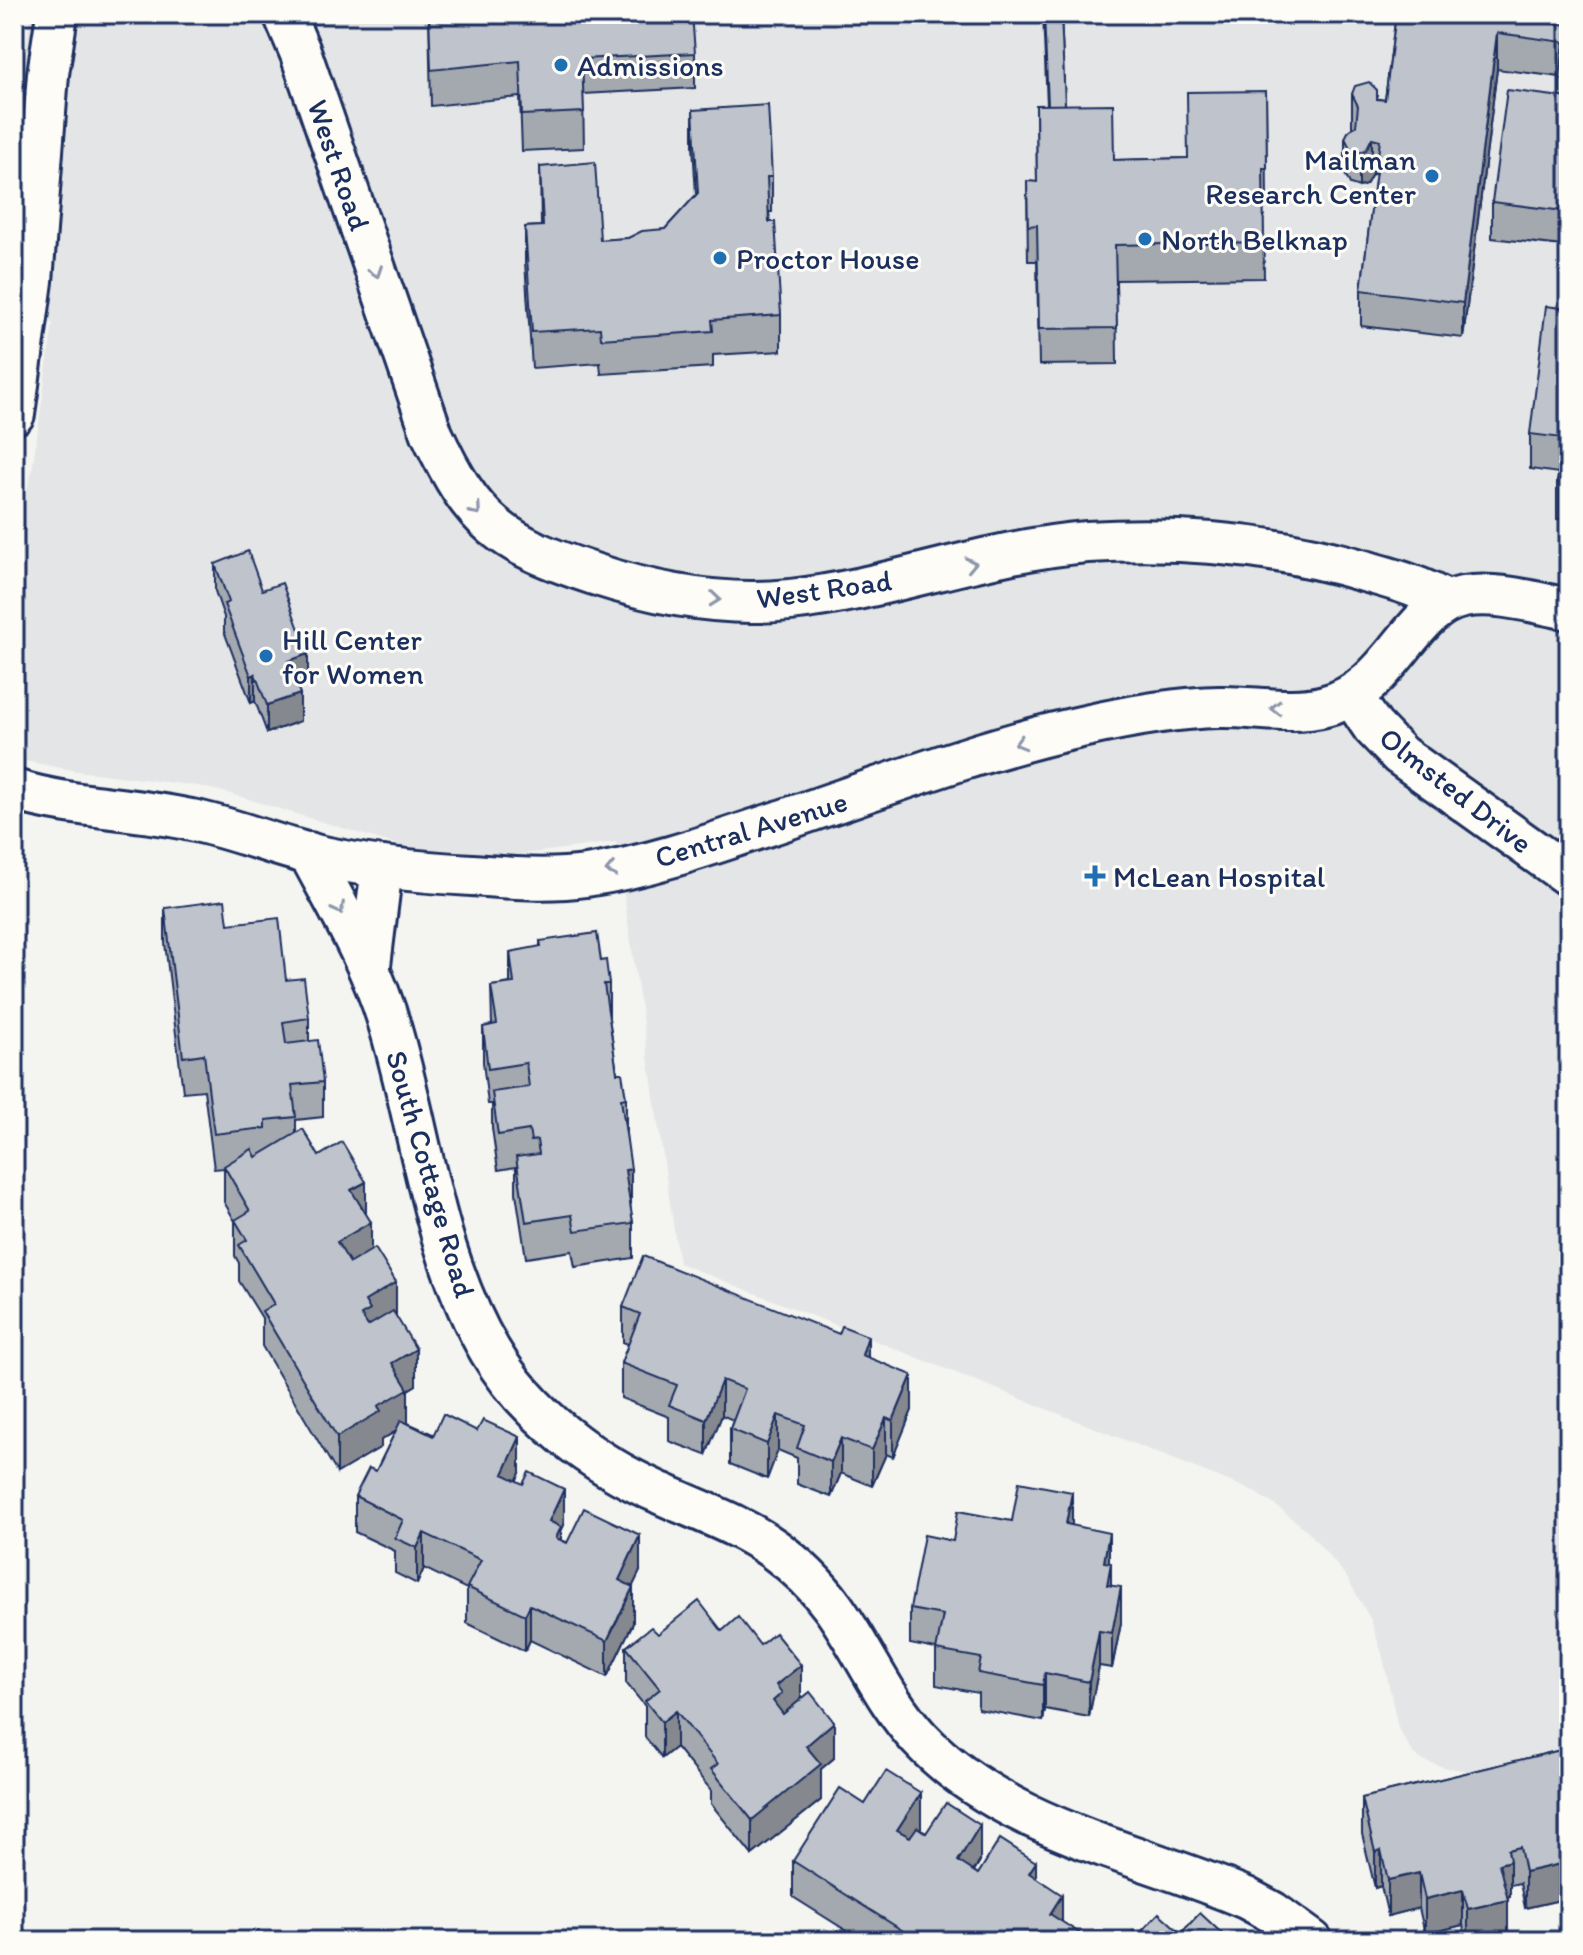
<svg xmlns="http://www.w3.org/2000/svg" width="1583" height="1955" viewBox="0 0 1583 1955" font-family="Itim,sans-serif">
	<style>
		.built { fill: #e4e5e6 }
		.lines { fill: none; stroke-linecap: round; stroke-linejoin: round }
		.minor-casing { stroke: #1b2f5e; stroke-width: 46 }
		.minor { stroke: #fdfcf7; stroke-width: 40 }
		.wall { fill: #a4a8af; stroke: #1b2f5e; stroke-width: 2 }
		.shaded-wall { fill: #86888f; stroke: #1b2f5e; stroke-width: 2 }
		.building { fill: #bfc3cc; stroke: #1b2f5e; stroke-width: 2 }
		.oneway { stroke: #8c96aa }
		.poi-dot { fill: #1f6fb2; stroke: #fdfcf7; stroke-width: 3 }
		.labels { text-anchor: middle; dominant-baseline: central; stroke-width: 6; stroke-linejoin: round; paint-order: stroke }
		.poi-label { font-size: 30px; fill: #1b2f5e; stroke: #fdfcf7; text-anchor: start }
		.street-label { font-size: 30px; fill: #1b2f5e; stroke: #fdfcf7 }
	</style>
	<rect width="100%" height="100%" fill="#f4f4f1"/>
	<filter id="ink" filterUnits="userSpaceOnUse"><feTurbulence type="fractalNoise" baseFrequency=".0125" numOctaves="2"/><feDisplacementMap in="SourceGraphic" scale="16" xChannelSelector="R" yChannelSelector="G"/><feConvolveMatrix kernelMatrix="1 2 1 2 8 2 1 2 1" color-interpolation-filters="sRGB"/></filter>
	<g filter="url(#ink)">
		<polygon class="built" points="30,14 1569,14 1569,1761 1473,1772 1444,1767 1422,1760 1413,1753 1398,1728 1383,1657 1371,1620 1346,1576 1308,1531 1275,1505 1251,1490 679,1263 616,842 509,856 427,854 228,793 198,786 77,771 14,759 14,540 32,471 53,323 14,320 14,156"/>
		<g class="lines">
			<g class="minor-casing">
				<g id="minor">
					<path d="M284 14 301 54 432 434C473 523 502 544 594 574 655 594 725 607 790 600 890 589 987 550 1087 542 1181 536 1278 545 1368 572 1396 580 1422 587 1447 602"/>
					<polyline points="14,414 32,281 48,74 57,14"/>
					<polyline points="1352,696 1373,727 1400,755 1569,876"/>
					<path d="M14 790C72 808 132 807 191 820 232 828 270 844 310 854 363 867 417 872 472 875 510 878 549 881 586 876 646 867 704 847 760 828 866 793 972 751 1081 727 1125 717 1173 708 1219 707 1253 706 1292 715 1325 706 1393 689 1409 607 1463 597 1497 591 1536 603 1569 609"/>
					<path d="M309 853C340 911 373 966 391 1030 422 1136 433 1254 490 1351 528 1415 593 1464 660 1493 699 1511 739 1524 774 1549 796 1565 817 1585 833 1607 864 1650 883 1699 919 1738 1004 1829 1136 1851 1246 1898L1272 1912 1312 1941"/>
					<polyline points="370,965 382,867"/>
				</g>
			</g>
			<use href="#minor" class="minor"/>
		</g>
		<g class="wall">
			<polygon points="429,14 695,53 695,88 583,94 584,148 522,151 520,97 431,106"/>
			<polygon points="967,14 1061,14 1065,105 1114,160 1188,158 1266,91 1267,204 1263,204 1264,278 1116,280 1117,364 1039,365 1037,261 1028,261 1027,181 1037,182 1036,105 1047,105 1043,15 967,19"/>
			<polygon points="1396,14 1569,14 1569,260 1562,259 1562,246 1492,238 1492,202 1560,97 1560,77 1497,69 1463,338 1361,326 1361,290 1376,174 1372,174 1366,185 1359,187 1350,184 1345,174 1345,138 1352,128 1352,94 1385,100"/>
			<polygon points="693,110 772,177 772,212 769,212 781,315 781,351 713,355 713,367 601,374 600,363 532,368 525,262 525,227 541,226 540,167 600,240 628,238 665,229 696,195 693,145"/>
			<polygon points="1569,309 1569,520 1557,519 1557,483 1559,473 1530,469 1530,434"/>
			<polygon points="215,564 262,590 308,682 297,685 300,721 267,733 255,701 251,703 224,631 224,617 215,591"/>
			<polygon points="165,908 228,924 286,980 309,1018 309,1041 323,1082 323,1117 296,1120 296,1133 319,1156 366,1214 371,1250 396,1317 416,1385 408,1390 408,1423 520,1473 516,1480 564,1525 561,1531 561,1540 640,1571 632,1587 633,1623 607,1677 530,1640 525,1651 467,1623 467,1589 424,1568 417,1584 395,1573 395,1551 355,1532 355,1496 376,1471 395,1432 381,1440 381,1447 337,1473 262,1346 262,1318 239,1281 239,1263 235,1256 235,1221 224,1202 224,1168 214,1169 204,1090 183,1092 165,943"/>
			<polygon points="540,941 601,961 609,984 609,1019 617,1073 626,1098 626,1134 630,1204 633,1223 633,1258 575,1267 572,1251 526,1258 516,1193 516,1167 498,1170 492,1128 492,1104 488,1104 483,1062 483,1027 492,1025 491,986 510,983 510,952 540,947"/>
			<polygon points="623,1307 868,1357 912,1410 893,1457 886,1454 872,1486 841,1473 831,1497 797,1484 797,1458 778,1450 767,1479 730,1464 730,1429 733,1420 722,1415 706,1455 669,1441 669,1417 621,1398 621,1363 628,1344 623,1342"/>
			<polygon points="1012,1521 1072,1525 1109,1563 1111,1585 1121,1623 1112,1668 1099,1666 1089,1717 1045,1709 1043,1721 978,1709 978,1693 936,1685 936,1649 910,1644 910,1609 953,1541"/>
			<polygon points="722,1631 801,1699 834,1758 821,1769 821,1800 752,1855 711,1804 711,1790 676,1747 662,1758 645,1737 645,1706 626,1683 626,1647 658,1634"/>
			<polygon points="1569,1748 1569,1898 1525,1908 1520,1883 1510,1885 1510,1896 1507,1897 1508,1936 1484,1941 1467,1941 1463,1925 1425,1934 1419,1908 1388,1916 1381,1886 1375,1888 1362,1834 1362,1798"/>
			<polygon points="865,1804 921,1828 920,1830 980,1861 974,1871 978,1874 1036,1878 1062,1922 1081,1941 863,1941 793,1897 793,1861"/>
		</g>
		<g class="shaded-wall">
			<polygon points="1497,33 1497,69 1463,338 1463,303"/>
			<polygon points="1372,138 1372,174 1366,185 1359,187 1359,152"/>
			<polygon points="308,654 308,682 288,689 288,661"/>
			<polygon points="255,674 255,701 251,703 251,676"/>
			<polygon points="300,694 300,721 267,733 267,705"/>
			<polygon points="631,1169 631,1204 625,1205 625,1170"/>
			<polygon points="366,1182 366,1217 351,1190"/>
			<polygon points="371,1222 371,1258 337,1278 337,1242"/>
			<polygon points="396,1282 396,1318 370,1333 361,1315 365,1301"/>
			<polygon points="868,1336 868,1372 862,1355"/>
			<polygon points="416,1349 416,1385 408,1390 408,1424 381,1440 381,1447 337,1473 337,1437 392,1363"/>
			<polygon points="912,1375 912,1410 893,1457 893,1421"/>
			<polygon points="722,1380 722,1415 706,1455 706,1420"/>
			<polygon points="778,1415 778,1450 767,1479 767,1444"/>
			<polygon points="886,1418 886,1454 872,1486 872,1450"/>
			<polygon points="520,1437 520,1473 503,1509 503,1474"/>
			<polygon points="841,1438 841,1473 831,1497 831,1462"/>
			<polygon points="564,1489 564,1525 561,1531 561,1562 549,1521"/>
			<polygon points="1072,1492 1072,1528 1066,1524"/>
			<polygon points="424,1533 424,1568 417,1584 417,1548"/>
			<polygon points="1109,1533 1109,1568 1104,1562"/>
			<polygon points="640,1535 640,1571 619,1615 619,1580"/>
			<polygon points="1111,1563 1111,1599 1107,1585"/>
			<polygon points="633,1587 633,1623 607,1677 607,1641"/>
			<polygon points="1121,1587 1121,1623 1112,1668 1112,1633"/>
			<polygon points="530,1605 530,1640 525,1651 525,1615"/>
			<polygon points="1099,1631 1099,1666 1089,1717 1089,1682"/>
			<polygon points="801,1665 801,1700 782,1716 773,1701 776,1685"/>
			<polygon points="1045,1673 1045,1709 1043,1721 1043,1685"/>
			<polygon points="676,1711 676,1747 662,1758 662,1722"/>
			<polygon points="834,1722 834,1758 821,1769 821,1800 752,1855 752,1820 806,1746"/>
			<polygon points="921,1793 921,1828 897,1865 897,1830"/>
			<polygon points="980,1825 980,1861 958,1896 958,1861"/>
			<polygon points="1381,1850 1381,1886 1375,1888 1375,1852"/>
			<polygon points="1510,1861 1510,1896 1499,1899 1499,1864"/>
			<polygon points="1036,1862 1036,1898 1029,1873"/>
			<polygon points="1569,1862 1569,1898 1525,1908 1525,1872"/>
			<polygon points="1419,1873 1419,1908 1388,1916 1388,1880"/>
			<polygon points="1463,1890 1463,1925 1425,1934 1425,1899"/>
			<polygon points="1062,1895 1062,1930 1050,1914"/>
			<polygon points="1508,1900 1508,1936 1484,1941 1468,1941 1468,1909"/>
		</g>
		<g class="building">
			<polygon points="429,14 692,14 695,53 582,59 584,112 522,115 520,61 431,70"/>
			<polygon points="1044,14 1061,14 1065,105 1048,105"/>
			<polygon points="1396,14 1542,14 1541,22 1566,25 1568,14 1569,14 1569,80 1560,79 1564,42 1497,33 1463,303 1361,290 1380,140 1372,138 1366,150 1359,152 1350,148 1345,138 1349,130 1356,126 1358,106 1352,94 1355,86 1369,82 1377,90 1377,99 1385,100"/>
			<polygon points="1507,90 1569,98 1569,224 1562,224 1564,211 1492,202"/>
			<polygon points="1266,91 1267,168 1263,168 1264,242 1115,245 1117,328 1039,329 1037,225 1028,226 1027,181 1037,182 1036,105 1113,104 1114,160 1188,158 1187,92"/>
			<polygon points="768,105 772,177 767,177 769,222 775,222 781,315 712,320 713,331 601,339 600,328 532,332 525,227 543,226 540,167 595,162 600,240 628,238 642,231 665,229 698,193 693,110"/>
			<polygon points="1546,306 1569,309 1569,485 1557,483 1563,438 1530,434"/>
			<polygon points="248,551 262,590 282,583 308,654 288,661 300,694 267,705 255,674 251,676 224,604 229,602 215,564"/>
			<polygon points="225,900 228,924 279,918 286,980 304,978 309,1018 283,1022 286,1044 318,1040 323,1082 292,1085 296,1117 266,1120 266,1128 214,1134 204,1054 183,1057 165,908"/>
			<polygon points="597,933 601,961 606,960 609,984 604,984 617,1073 622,1073 626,1098 621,1099 631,1169 625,1170 633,1223 575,1231 572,1215 526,1222 516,1157 539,1154 537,1140 531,1141 529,1130 498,1135 492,1092 529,1087 526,1063 488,1069 483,1027 497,1024 491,986 514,983 510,952 541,946 540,941"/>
			<polygon points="303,1129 319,1156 342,1142 366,1182 351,1190 371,1222 337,1242 350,1263 375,1248 396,1282 365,1301 370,1310 361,1315 368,1326 393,1311 416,1349 392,1363 408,1389 378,1406 381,1411 337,1437 262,1311 274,1304 239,1245 247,1240 235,1220 250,1211 224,1166 252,1149 256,1157"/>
			<polygon points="643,1256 839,1334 842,1326 868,1336 862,1355 912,1375 893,1421 886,1418 872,1450 841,1438 831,1462 797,1448 805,1425 778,1415 767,1444 730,1429 745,1389 722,1380 706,1420 669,1405 677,1385 621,1363 640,1314 623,1307"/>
			<polygon points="443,1414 477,1431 483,1420 520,1437 503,1474 523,1484 529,1472 564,1489 549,1521 561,1527 556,1538 567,1543 584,1508 640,1535 619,1580 633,1587 607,1641 530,1605 525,1615 467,1587 481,1560 424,1533 417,1548 395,1538 403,1520 355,1496 369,1468 376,1471 401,1420 433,1436"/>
			<polygon points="1019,1482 1072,1492 1066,1524 1109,1533 1104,1562 1111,1563 1107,1585 1121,1587 1112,1633 1099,1631 1089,1682 1045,1673 1043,1685 978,1673 981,1658 936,1650 943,1615 910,1609 924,1535 953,1541 958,1511 1012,1521"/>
			<polygon points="699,1601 722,1631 738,1617 760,1645 775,1633 801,1665 776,1685 782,1693 773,1701 783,1714 810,1692 834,1722 806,1746 821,1764 752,1820 711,1769 718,1764 676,1711 662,1722 645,1701 660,1689 626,1647 651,1627 658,1634"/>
			<polygon points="1569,1748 1569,1862 1525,1872 1520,1847 1508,1850 1510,1861 1499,1864 1508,1900 1468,1909 1463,1890 1425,1899 1419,1873 1388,1880 1381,1850 1375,1852 1362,1798"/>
			<polygon points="886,1771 921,1793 897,1830 910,1837 917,1827 926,1833 946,1803 980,1825 958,1861 978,1874 1000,1839 1036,1862 1029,1873 1062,1895 1050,1914 1081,1934 1076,1941 919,1941 793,1861 840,1788 865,1804"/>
			<polygon points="1159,1913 1181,1933 1200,1913 1230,1941 1125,1941 1133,1931 1138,1935"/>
		</g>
		<defs><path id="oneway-chevron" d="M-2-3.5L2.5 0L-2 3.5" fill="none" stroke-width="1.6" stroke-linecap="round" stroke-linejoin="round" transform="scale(2)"/></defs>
		<g class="oneway">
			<use href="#oneway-chevron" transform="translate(376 272) rotate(71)"/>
			<use href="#oneway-chevron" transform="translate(476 510) rotate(49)"/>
			<use href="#oneway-chevron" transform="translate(971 564) rotate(-12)"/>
			<use href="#oneway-chevron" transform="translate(715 599) rotate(6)"/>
			<use href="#oneway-chevron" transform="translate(1276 708) rotate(-179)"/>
			<use href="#oneway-chevron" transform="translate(1020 743) rotate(164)"/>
			<use href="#oneway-chevron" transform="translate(611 870) rotate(168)"/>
			<use href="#oneway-chevron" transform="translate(339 909) rotate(62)"/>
		</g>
	</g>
	<g class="poi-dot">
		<circle cx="561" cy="65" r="8"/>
		<circle cx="1432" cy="176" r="8"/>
		<circle cx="1145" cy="239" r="8"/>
		<circle cx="720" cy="258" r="8"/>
		<circle cx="266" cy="656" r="8"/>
		<path d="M1091 864h8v8h8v8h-8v8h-8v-8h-8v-8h8z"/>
	</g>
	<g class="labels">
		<g class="poi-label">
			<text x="577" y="65">Admissions</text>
			<text x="1416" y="159" text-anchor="end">Mailman<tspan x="1416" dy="34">Research Center</tspan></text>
			<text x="1161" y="239">North Belknap</text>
			<text x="736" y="258">Proctor House</text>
			<text x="282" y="639">Hill Center<tspan x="282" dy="34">for Women</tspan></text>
			<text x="1113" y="876">McLean Hospital</text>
		</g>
		<g class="street-label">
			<text transform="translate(339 165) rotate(71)">West Road</text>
			<text transform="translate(824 589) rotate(-8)">West Road</text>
			<text transform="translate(1456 790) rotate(38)">Olmsted Drive</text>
			<text transform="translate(751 829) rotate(-17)">Central Avenue</text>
			<text transform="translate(431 1174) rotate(74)">South Cottage Road</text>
		</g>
	</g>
	<rect width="1583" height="1955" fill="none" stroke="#fdfcf7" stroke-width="48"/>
	<rect x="24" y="24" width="1535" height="1907" fill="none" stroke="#1b2f5e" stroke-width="3" filter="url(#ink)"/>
</svg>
